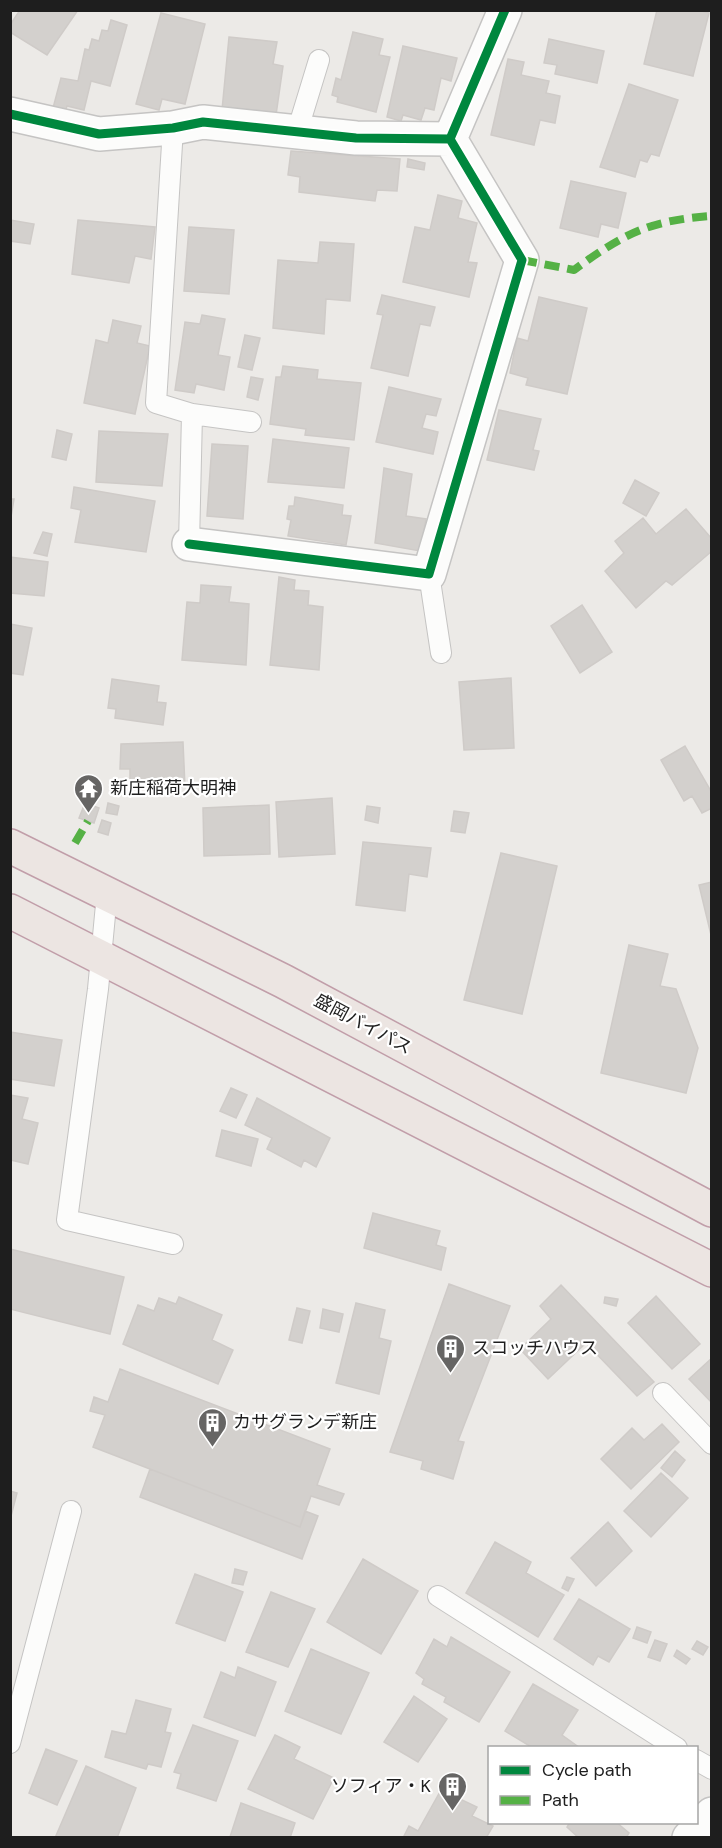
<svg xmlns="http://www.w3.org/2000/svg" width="722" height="1848" font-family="'DM Sans','Noto Sans JP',sans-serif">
  <rect width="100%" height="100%" fill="#eceae7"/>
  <path fill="#d3d0cd" stroke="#cfcbc8" stroke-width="1.5" d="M20 10H78L47 55 10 32V25Z
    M657 10H698L709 13 693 76 644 64Z
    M161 13 205 24 185 104 162 99 159 110 136 104Z
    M111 20 127 25 110 86 91 81 84 110 67 106 65 112 53 108 61 78 78 81 85 49 89 50 92 39 99 41 102 30 108 31Z
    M353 32 383 39 379 55 390 57 376 112 337 102 338 97 332 95 336 78 341 80Z
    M229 37 277 42 273 64 283 66 276 115 222 110Z
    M549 39 604 51 597 83 555 74 557 65 544 63Z
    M403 46 457 58 451 81 441 78 434 110 425 108 421 120 403 115 401 121 387 117Z
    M508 59 524 62 521 75 549 81 546 93 560 96 555 123 540 120 534 145 491 135Z
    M629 84 678 100 659 156 651 154 647 162 640 160 635 177 600 167Z
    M291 151 400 159 397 191 377 190 375 201 299 192 300 177 288 175Z
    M408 159 425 163 424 170 407 167Z
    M571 181 626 193 618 228 601 224 598 237 560 228Z
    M438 195 462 201 458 218 477 223 468 262 477 263 469 297 403 282 415 227 430 230Z
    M10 220 34 224 30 244 10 241Z
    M78 220 155 227 151 259 135 256 129 283 72 274Z
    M189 227 234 230 229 294 184 291Z
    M320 242 354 244 350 301 326 299 324 334 273 328 278 260 318 263Z
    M382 295 435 307 430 326 420 324 408 376 371 368 383 315 377 314Z
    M539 297 587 308 567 394 526 385 528 378 510 373 517 338 528 341Z
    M202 315 225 319 218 355 230 357 224 390 196 384 194 393 175 390 185 322 200 324Z
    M113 320 141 326 137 343 150 346 135 414 84 403 96 340 108 343Z
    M245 335 260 338 252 370 238 367Z
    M283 366 318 370 317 379 361 383 354 440 305 435 306 429 270 424 276 377H281Z
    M251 377 263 379 258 400 247 397Z
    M389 387 441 399 436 416 426 414 422 428 438 432 433 454 376 442Z
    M499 410 541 419 533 450 539 451 534 470 487 460Z
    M57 430 72 434 66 460 52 457Z
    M99 431 168 434 162 486 96 482Z
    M273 439 349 448 344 488 268 482Z
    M212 444 248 446 243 519 207 516Z
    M384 468 412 474 406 516 426 519 420 551 375 543Z
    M635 480 659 493 646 516 623 503Z
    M74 487 155 501 146 552 75 542 81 510 71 508Z
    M295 497 343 505 342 515 351 516 346 545 288 536 291 520 287 519 289 506H294Z
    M10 499H14L10 523Z
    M686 509 712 539V551L672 585 666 581 636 608 605 571 624 553 615 541 643 518 656 534Z
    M43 532 52 534 47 556 34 553Z
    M10 557 48 562 44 596 10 593Z
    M279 577 295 580 294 590 309 591 308 605 323 607 319 670 270 665Z
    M201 585 231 587 229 602 249 604 246 665 182 660 187 602 200 603Z
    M582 605 612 652 580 673 551 626Z
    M10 624 32 628 23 675 10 673Z
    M511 678 514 748 464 750 459 682Z
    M112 679 159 686 157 702 166 703 163 725 115 718 116 709 108 708Z
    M183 742 185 787 130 788V769H120L121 744Z
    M685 746 712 793V808L702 813 692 796 684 801 661 760Z
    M332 798 335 854 279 857 276 802Z
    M85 803 99 808 94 823 79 818Z
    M108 803 119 806 117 815 106 813Z
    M269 805 270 854 204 856 203 808Z
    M367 806 380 808 378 823 365 820Z
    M454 811 469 813 465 833 451 831Z
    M102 820 111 823 108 835 98 832Z
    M363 842 431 848 427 877 409 874 405 911 356 905Z
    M501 853 557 866 522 1014 464 1000Z
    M712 882V939L699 885Z
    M629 945 668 954 660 986 676 989 698 1048 686 1093 601 1073Z
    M10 1032 62 1040 54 1086 10 1079Z
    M231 1088 247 1095 236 1118 220 1111Z
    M10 1095 28 1098 22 1119 38 1123 28 1164 10 1160Z
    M257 1098 330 1138 316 1167 304 1160 301 1167 267 1149 272 1138 245 1125Z
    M222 1130 258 1139 251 1166 216 1156Z
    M373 1213 440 1231 436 1245 446 1248 441 1270 364 1248Z
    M10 1249 124 1277 110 1334 10 1309Z
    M449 1284 510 1306 458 1441 464 1442 453 1479 421 1469 423 1461 390 1452Z
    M561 1285 654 1382 637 1396 586 1343 548 1379 520 1349 551 1319 540 1306Z
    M656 1296 700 1344 672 1369 628 1323Z
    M179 1297 222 1315 212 1340 233 1350 218 1384 123 1344 138 1305 154 1311 159 1298 176 1304Z
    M605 1297 618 1299 616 1306 604 1303Z
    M356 1303 385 1310 379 1338 391 1341 379 1394 336 1383Z
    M297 1308 310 1311 302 1343 289 1340Z
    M323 1309 343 1314 339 1332 320 1328Z
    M712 1358V1403L689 1379Z
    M120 1369 330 1449 317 1485 344 1494 339 1505 311 1496 300 1527 93 1447 105 1415 90 1411 94 1397 108 1402Z
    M662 1424 679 1442 631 1489 601 1459 632 1428 644 1440Z
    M675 1451 685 1460 672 1477 661 1468Z
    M150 1469 300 1527 305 1511 318 1516 302 1559 140 1497Z
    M661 1473 688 1498 651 1537 624 1511Z
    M10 1491 17 1493 10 1520Z
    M608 1522 632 1551 596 1586 571 1558Z
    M495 1542 531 1562 526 1573 564 1595 538 1637 466 1593Z
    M363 1559 418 1591 381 1654 327 1622Z
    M235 1569 247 1572 243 1585 232 1583Z
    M195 1574 243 1592 225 1641 176 1623Z
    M567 1577 574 1579 568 1591 562 1588Z
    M271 1592 315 1609 288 1667 246 1652Z
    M579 1599 630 1629 609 1662 598 1656 593 1665 554 1639Z
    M637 1627 651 1632 647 1643 633 1638Z
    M451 1637 510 1672 479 1722 444 1702 446 1697 422 1684 424 1679 416 1673 434 1639 447 1647Z
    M655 1640 667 1644 660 1661 648 1657Z
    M697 1641 708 1647 703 1655 692 1649Z
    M311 1649 369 1673 341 1734 285 1711Z
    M677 1650 690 1659 686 1664 674 1656Z
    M238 1667 276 1682 255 1736 204 1717 221 1672 235 1678Z
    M533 1684 578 1710 562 1735 580 1748H533L505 1731Z
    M414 1696 447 1719 418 1762 384 1742Z
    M136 1700 171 1709 165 1732 171 1733 161 1767 148 1764 146 1769 105 1757 112 1731 126 1734Z
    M193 1725 238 1741 216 1801 177 1788 181 1774 174 1772Z
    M275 1735 300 1747 294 1759 334 1778 313 1819 248 1789Z
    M46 1749 77 1761 57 1805 29 1793Z
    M86 1766 136 1788 117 1838H55Z
    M441 1790 477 1807 472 1816 493 1826 486 1838H403L409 1826 418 1831Z
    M241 1803 295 1823 290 1838 230 1837Z
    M570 1822H616L629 1833 626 1838H579L567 1827Z"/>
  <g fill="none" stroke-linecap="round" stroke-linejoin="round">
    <defs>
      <path id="service" d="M173 128 156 403 192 414 189 544
        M297 132 319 60
        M192 414 251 422
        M429 574 441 653
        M107 894 98 989 67 1220 173 1244
        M663 1393 712 1444
        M438 1596 677 1748
        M10 1743 71 1511
        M696 1760 712 1769"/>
      <path id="minor" d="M10 114 99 134 173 128 203 122 356 138 450 139 505 10
        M189 544 429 574 522 260 450 139
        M689 1838 712 1814"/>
      <path id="trunk" d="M10 846 283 981 712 1210
        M10 911 712 1270"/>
    </defs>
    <use href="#service" stroke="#c5c4c3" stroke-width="22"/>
    <use href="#minor" stroke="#c5c4c3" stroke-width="36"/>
    <use href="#trunk" stroke="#c19ea9" stroke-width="36"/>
    <use href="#service" stroke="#fcfcfb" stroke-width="20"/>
    <use href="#minor" stroke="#fcfcfb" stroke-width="33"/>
    <use href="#trunk" stroke="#ece5e2" stroke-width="33"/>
    <path stroke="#55b145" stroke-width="8" stroke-dasharray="15 8" stroke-linecap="butt" d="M522 260 574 270C623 234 650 220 712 216
      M75 843 88 821"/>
    <defs>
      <path id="cycleway" d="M10 114 99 134 173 128 203 122 356 138 450 139 505 10
        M189 544 429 574 522 260 450 139"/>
    </defs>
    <use href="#cycleway" stroke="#fff" stroke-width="13"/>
    <use href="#cycleway" stroke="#00873e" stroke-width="9"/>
  </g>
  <defs>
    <symbol id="temple-pin" viewBox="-11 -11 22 30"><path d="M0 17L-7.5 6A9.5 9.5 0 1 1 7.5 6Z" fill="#666564" stroke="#fff"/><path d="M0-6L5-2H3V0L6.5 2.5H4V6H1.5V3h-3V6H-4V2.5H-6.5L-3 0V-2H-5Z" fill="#fff"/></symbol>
    <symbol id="building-pin" viewBox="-11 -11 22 30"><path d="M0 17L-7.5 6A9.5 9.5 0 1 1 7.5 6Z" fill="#666564" stroke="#fff"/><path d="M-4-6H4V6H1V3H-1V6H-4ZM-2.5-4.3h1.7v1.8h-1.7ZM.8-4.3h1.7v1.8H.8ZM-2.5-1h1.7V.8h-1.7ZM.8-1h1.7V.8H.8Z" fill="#fff"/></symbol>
  </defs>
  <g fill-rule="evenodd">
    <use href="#temple-pin" x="72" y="772" width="33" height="45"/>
    <use href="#building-pin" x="434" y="1332" width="33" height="45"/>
    <use href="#building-pin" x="196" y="1406" width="33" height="45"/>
    <use href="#building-pin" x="436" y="1770" width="33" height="45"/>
  </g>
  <g text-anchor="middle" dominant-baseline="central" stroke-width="4.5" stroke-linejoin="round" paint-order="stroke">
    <g font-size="18" fill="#1e1e1e" stroke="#fff" text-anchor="start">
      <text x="110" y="788">新庄稲荷大明神</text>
      <text x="472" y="1348">スコッチハウス</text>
      <text x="233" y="1422">カサグランデ新庄</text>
      <text x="431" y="1786" text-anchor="end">ソフィア・K</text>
    </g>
    <g font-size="18" fill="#1e1e1e" stroke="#fff">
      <text transform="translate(363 1024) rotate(28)">盛岡バイパス</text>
    </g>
  </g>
  <rect width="722" height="1848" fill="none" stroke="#1e1e1e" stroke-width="24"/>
  <rect x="488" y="1746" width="210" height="78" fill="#ffffff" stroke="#a5a5a5" stroke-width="1.5"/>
  <rect x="500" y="1766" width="30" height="9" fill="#00873e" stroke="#a5a5a5" stroke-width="1.5"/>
  <text x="542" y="1776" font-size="18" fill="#1e1e1e">Cycle path</text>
  <rect x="500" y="1796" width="30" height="9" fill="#55b145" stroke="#a5a5a5" stroke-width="1.5"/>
  <text x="542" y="1806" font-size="18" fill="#1e1e1e">Path</text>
</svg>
